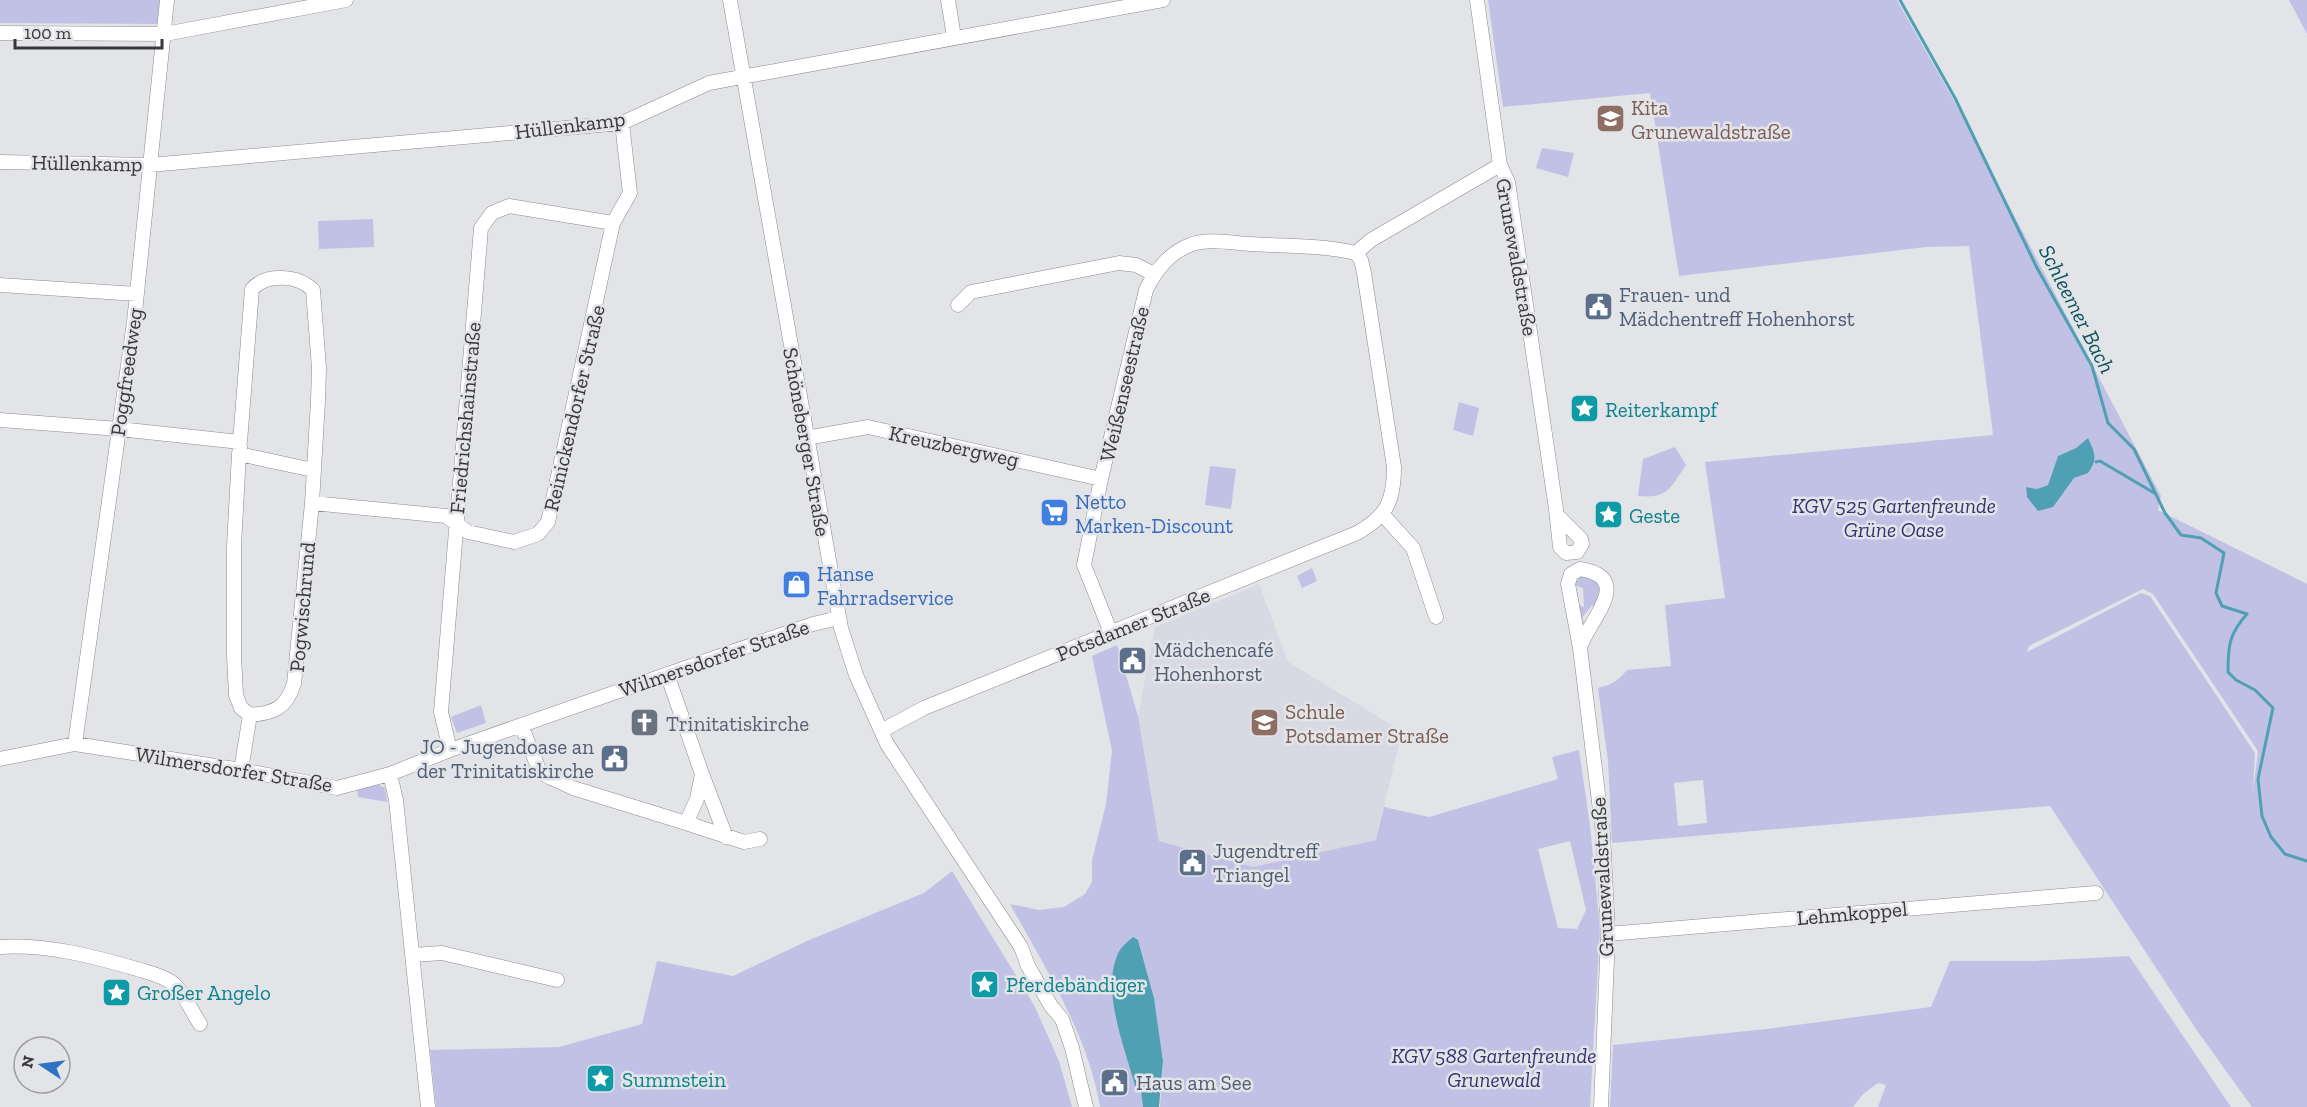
<svg xmlns="http://www.w3.org/2000/svg" width="2307" height="1107" font-family="'Zilla Slab',serif">
  <rect width="100%" height="100%" fill="#e3e4e7"/>
  <path fill="#d9d9e4" d="M1259 584 1288 662 1402 731 1376 840 1253 867 1159 841 1138 716 1155 627Z"/>
  <path fill="#c1c1e6" fill-rule="evenodd" d="M0 0H160L158 24 0 23Z
    M1488 0H1897L1953 99 2161 496 2158 510 2307 584V1107H2252L2198 1032 2050 806 1612 843 1608 761 1598 688C1611 685 1618 681 1627 670L1671 666 1665 605 1725 598 1705 462 1993 435 1969 246 1926 247 1679 276 1650 93 1503 107ZM2088 438 2074 477 2067 488 2027 497 2026 487 2037 489 2048 485 2058 456 2076 448ZM2143 589 2153 594 2258 751 2253 792 2255 753 2150 596 2141 593 2027 652 2029 646ZM1703 780 1707 823 1678 826 1674 783Z
    M2289 0H2307V34Z
    M1542 148 1574 153 1568 177 1536 168Z
    M373 219 374 247 319 249 318 221Z
    M1459 402 1479 408 1473 436 1453 430Z
    M1675 447 1686 465C1670 488 1668 499 1638 496L1643 459Z
    M1210 466 1236 469 1231 509 1205 505Z
    M1312 568 1317 581 1302 588 1297 576Z
    M1585 575 1598 583 1601 592H1599L1596 612 1592 605 1582 618 1586 628 1583 632 1577 604 1584 607 1583 588 1574 585 1581 576Z
    M1117 645 1138 716 1159 841 1253 867 1376 840 1384 807 1429 817 1558 779 1552 757 1579 750 1590 825 1600 929 1590 1107H1160L1163 1061 1154 998 1138 940 1126 1051 1135 1086 1141 1092 1143 1107H1100C1088 1034 1045 968 1010 904L1039 910 1064 907 1085 894 1092 882V860L1106 804 1112 751 1092 656ZM1570 841 1586 910 1577 929 1558 928 1538 849Z
    M481 705 486 723 457 733 451 717Z
    M376 784 385 788 387 802 358 797 357 789Z
    M952 871 1034 1005 1059 1061 1072 1107H436L430 1050 559 1047 642 1024 657 961 733 976 807 941 924 893Z
    M2129 956 2231 1107H1878L1886 1085 1878 1083 1863 1094 1853 1107H1610L1613 1045 1766 1029 1931 1007 1950 961H2033Z"/>
  <path fill="#4fa0b2" d="M2088 438C2095 453 2098 459 2088 473L2074 478 2053 507 2038 511 2027 497 2026 487 2037 489 2048 485 2058 456 2076 448Z
    M1133 937 1138 940 1154 998 1163 1061 1159 1107H1143L1141 1092 1135 1086C1125 1047 1099 987 1120 950 1123 945 1129 941 1133 937Z"/>
  <g fill="none" stroke-linecap="round" stroke-linejoin="round">
    <path stroke="#4fa0b2" stroke-width="3" d="M1900 0 1955 98 2037 268 2092 366 2108 423 2134 449 2165 513 2181 535 2201 538 2224 553 2216 593 2222 606 2247 614C2229 634 2228 646 2228 672L2236 680 2255 690 2273 708 2258 779 2262 816 2271 837 2285 854 2307 861
      M2096 462 2100 461 2156 494"/>
    <defs>
      <path id="minor" d="M730 0 841 628 856 675 887 744 1021 947 1028 966 1051 1006 1062 1019 1072 1048 1086 1107
        M948 0 954 37
        M1477 0 1500 165 1508 182 1556 509 1560 547 1566 553 1577 552 1582 544 1581 539 1557 515
        M0 33 165 34 346 0
        M0 162 150 165 622 123 709 83 1163 0
        M0 285 137 294
        M958 305 971 292 1119 263 1136 265 1154 274
        M0 420 119 429 240 442 252 289C267 273 298 275 313 290L319 368 318 401 312 503 294 684C286 708 275 713 250 715L241 708 236 695 234 656V546L239 454
        M806 438 868 427 1101 479
        M240 447 239 454 313 470
        M312 503 446 516 468 532 514 542 538 534 548 522 613 223 630 193 622 123
        M1383 515 1413 548 1436 617
        M1111 633 1084 565 1101 479 1146 290C1155 271 1170 252 1190 245 1208 238 1232 243 1250 244 1285 246 1322 245 1356 253
        M1580 648C1586 623 1637 578 1580 569L1571 574 1568 584 1580 648 1603 834 1608 934 1601 1107
        M521 725 540 772 551 778 573 788 686 823 697 799 702 774 667 674
        M881 731 924 708 1357 533C1387 516 1394 501 1394 467L1364 273 1361 260 1356 253 1371 240 1500 165
        M75 744 134 322 167 0
        M450 750 441 712 481 228 492 213 509 206 613 223
        M0 759 75 744 241 770 337 788 390 774 450 750 705 661 813 624 838 618
        M241 770 250 715
        M390 774 396 800 428 1107
        M702 774 726 837
        M686 823 744 842 760 839
        M1608 934 2096 893
        M0 947C47 944 92 956 137 969 149 973 165 976 175 985 185 995 192 1012 200 1024
        M413 955 442 953 557 980"/>
    </defs>
    <use href="#minor" stroke="#8b8b8e" stroke-width="15"/>
    <use href="#minor" stroke="#fff" stroke-width="14"/>
  </g>
  <defs>
    <symbol id="school-square" viewBox="-11 -11 22 22"><rect x="-9" y="-9" width="18" height="18" rx="4" fill="#8d6e63" stroke="#e3e4e7"/><path d="M0-5L7-2L0 1L-7-2ZM-4 1L0 2.5L4 1V4Q0 6-4 4Z" fill="#fff"/></symbol>
    <symbol id="civic-square" viewBox="-11 -11 22 22"><rect x="-9" y="-9" width="18" height="18" rx="4" fill="#5c6f8a" stroke="#e3e4e7"/><path d="M-.6-6.5H3V-4.5H.6V-3L4-1V1h2V6H-6V1h2V-1L-.6-3ZM-1.2 2.5V6h2.4V2.5Z" fill="#fff"/></symbol>
    <symbol id="sight-square" viewBox="-11 -11 22 22"><rect x="-9" y="-9" width="18" height="18" rx="4" fill="#0f9aa8" stroke="#e3e4e7"/><path d="M0-6L1.8-2.2L6-1.7L2.9 1.2L3.7 5.4L0 3.3L-3.7 5.4L-2.9 1.2L-6-1.7L-1.8-2.2Z" fill="#fff"/></symbol>
    <symbol id="supermarket-square" viewBox="-11 -11 22 22"><rect x="-9" y="-9" width="18" height="18" rx="4" fill="#3f7fe0" stroke="#e3e4e7"/><path d="M-6-5.5h2.5l.6 2H6L4.5 2H-2.5L-4.4-4H-6ZM-1.5 3.2a1.3 1.3 0 1 0 .1 0ZM3 3.2a1.3 1.3 0 1 0 .1 0Z" fill="#fff"/></symbol>
    <symbol id="shop-square" viewBox="-11 -11 22 22"><rect x="-9" y="-9" width="18" height="18" rx="4" fill="#3f7fe0" stroke="#e3e4e7"/><path d="M-5-2.5h2.3a2.7 3.5 0 0 1 5.4 0H5L5.5 6h-11ZM-1.5-2.5h3a1.5 2.3 0 0 0-3 0Z" fill="#fff"/></symbol>
    <symbol id="church-square" viewBox="-11 -11 22 22"><rect x="-9" y="-9" width="18" height="18" rx="4" fill="#6b7280" stroke="#e3e4e7"/><path d="M-1.2-6h2.4v3.5h3.3v2.4h-3.3V6h-2.4V-.1h-3.3v-2.4h3.3Z" fill="#fff"/></symbol>
  </defs>
  <g fill-rule="evenodd">
    <use href="#school-square" x="1594" y="102" width="33" height="33"/>
    <use href="#civic-square" x="1582" y="290" width="33" height="33"/>
    <use href="#sight-square" x="1568" y="392" width="33" height="33"/>
    <use href="#supermarket-square" x="1038" y="496" width="33" height="33"/>
    <use href="#sight-square" x="1592" y="498" width="33" height="33"/>
    <use href="#shop-square" x="780" y="568" width="33" height="33"/>
    <use href="#civic-square" x="1116" y="644" width="33" height="33"/>
    <use href="#church-square" x="628" y="706" width="33" height="33"/>
    <use href="#school-square" x="1248" y="706" width="33" height="33"/>
    <use href="#civic-square" x="598" y="742" width="33" height="33"/>
    <use href="#civic-square" x="1176" y="846" width="33" height="33"/>
    <use href="#sight-square" x="968" y="968" width="33" height="33"/>
    <use href="#sight-square" x="100" y="976" width="33" height="33"/>
    <use href="#sight-square" x="584" y="1062" width="33" height="33"/>
    <use href="#civic-square" x="1098" y="1066" width="33" height="33"/>
  </g>
  <g text-anchor="middle" dominant-baseline="central" stroke-width="5" stroke-linejoin="round" paint-order="stroke">
    <g font-size="21" fill="#785e54" stroke="#e3e4e7" text-anchor="start">
      <text x="1631" y="107">Kita<tspan x="1631" dy="24">Grunewaldstraße</tspan></text>
      <text x="1285" y="711">Schule<tspan x="1285" dy="24">Potsdamer Straße</tspan></text>
    </g>
    <g font-size="21" fill="#38383a" stroke="#e3e4e7">
      <text transform="translate(570 125) rotate(-7)">Hüllenkamp</text>
      <text transform="translate(87 163) rotate(1)">Hüllenkamp</text>
      <text transform="translate(1517 257) rotate(80)">Grunewaldstraße</text>
      <text transform="translate(126 372) rotate(-82)">Poggfreedweg</text>
      <text transform="translate(1124 384) rotate(-77)">Weißenseestraße</text>
      <text transform="translate(574 408) rotate(-77)">Reinickendorfer Straße</text>
      <text transform="translate(465 418) rotate(-85)">Friedrichshainstraße</text>
      <text transform="translate(807 442) rotate(80)">Schöneberger Straße</text>
      <text transform="translate(954 446) rotate(12)">Kreuzbergweg</text>
      <text transform="translate(302 607) rotate(-85)">Pogwischrund</text>
      <text transform="translate(1133 624) rotate(-22)">Potsdamer Straße</text>
      <text transform="translate(714 658) rotate(-19)">Wilmersdorfer Straße</text>
      <text transform="translate(234 769) rotate(9)">Wilmersdorfer Straße</text>
      <text transform="translate(1602 877) rotate(-93)">Grunewaldstraße</text>
      <text transform="translate(1852 913) rotate(-5)">Lehmkoppel</text>
    </g>
    <g font-size="21" fill="#4e5e75" stroke="#e3e4e7" text-anchor="start">
      <text x="1619" y="294">Frauen- und<tspan x="1619" dy="24">Mädchentreff Hohenhorst</tspan></text>
      <text x="1154" y="649">Mädchencafé<tspan x="1154" dy="24">Hohenhorst</tspan></text>
      <text x="594" y="746" text-anchor="end">JO - Jugendoase an<tspan x="594" dy="24">der Trinitatiskirche</tspan></text>
      <text x="1213" y="850">Jugendtreff<tspan x="1213" dy="24">Triangel</tspan></text>
      <text x="1136" y="1082">Haus am See</text>
    </g>
    <g font-size="21" fill="#0d838f" stroke="#e3e4e7" text-anchor="start">
      <text x="1605" y="409">Reiterkampf</text>
      <text x="1629" y="515">Geste</text>
      <text x="1006" y="984">Pferdebändiger</text>
      <text x="137" y="992">Großer Angelo</text>
      <text x="622" y="1079">Summstein</text>
    </g>
    <g font-size="21" fill="#366cbe" stroke="#e3e4e7" text-anchor="start">
      <text x="1075" y="501">Netto<tspan x="1075" dy="24">Marken-Discount</tspan></text>
      <text x="817" y="573">Hanse<tspan x="817" dy="24">Fahrradservice</tspan></text>
    </g>
    <g font-size="21" font-style="italic" fill="#3a3175" stroke="#e3e4e7">
      <text x="1894" y="505">KGV 525 Gartenfreunde<tspan x="1894" dy="24">Grüne Oase</tspan></text>
      <text x="1494" y="1055">KGV 588 Gartenfreunde<tspan x="1494" dy="24">Grunewald</tspan></text>
    </g>
    <g font-size="21" fill="#5b616d" stroke="#e3e4e7" text-anchor="start">
      <text x="666" y="723">Trinitatiskirche</text>
    </g>
    <g font-size="22" font-style="italic" fill="#09525f" stroke="#e3e4e7">
      <text transform="translate(2077 309) rotate(63)">Schleemer Bach</text>
    </g>
  </g>
  <g transform="translate(42 1065) rotate(283)"><circle r="28" fill="#e3e4e7" stroke="#9f9fa2" stroke-width="1.5"/>
  <path d="M0-4.5L10 22L0 15L-10 22Z" fill="#2d74c5"/>
  <text y="-9" font-size="16" font-weight="bold" text-anchor="middle" fill="#38383a">N</text>
  </g>
  <path d="M15 39v9h147v-9" fill="none" stroke="#38383a" stroke-width="3"/>
  <text x="24" y="39" font-size="18" fill="#38383a" stroke="#e3e4e7" stroke-width="4.5" paint-order="stroke">100 m</text>
</svg>
